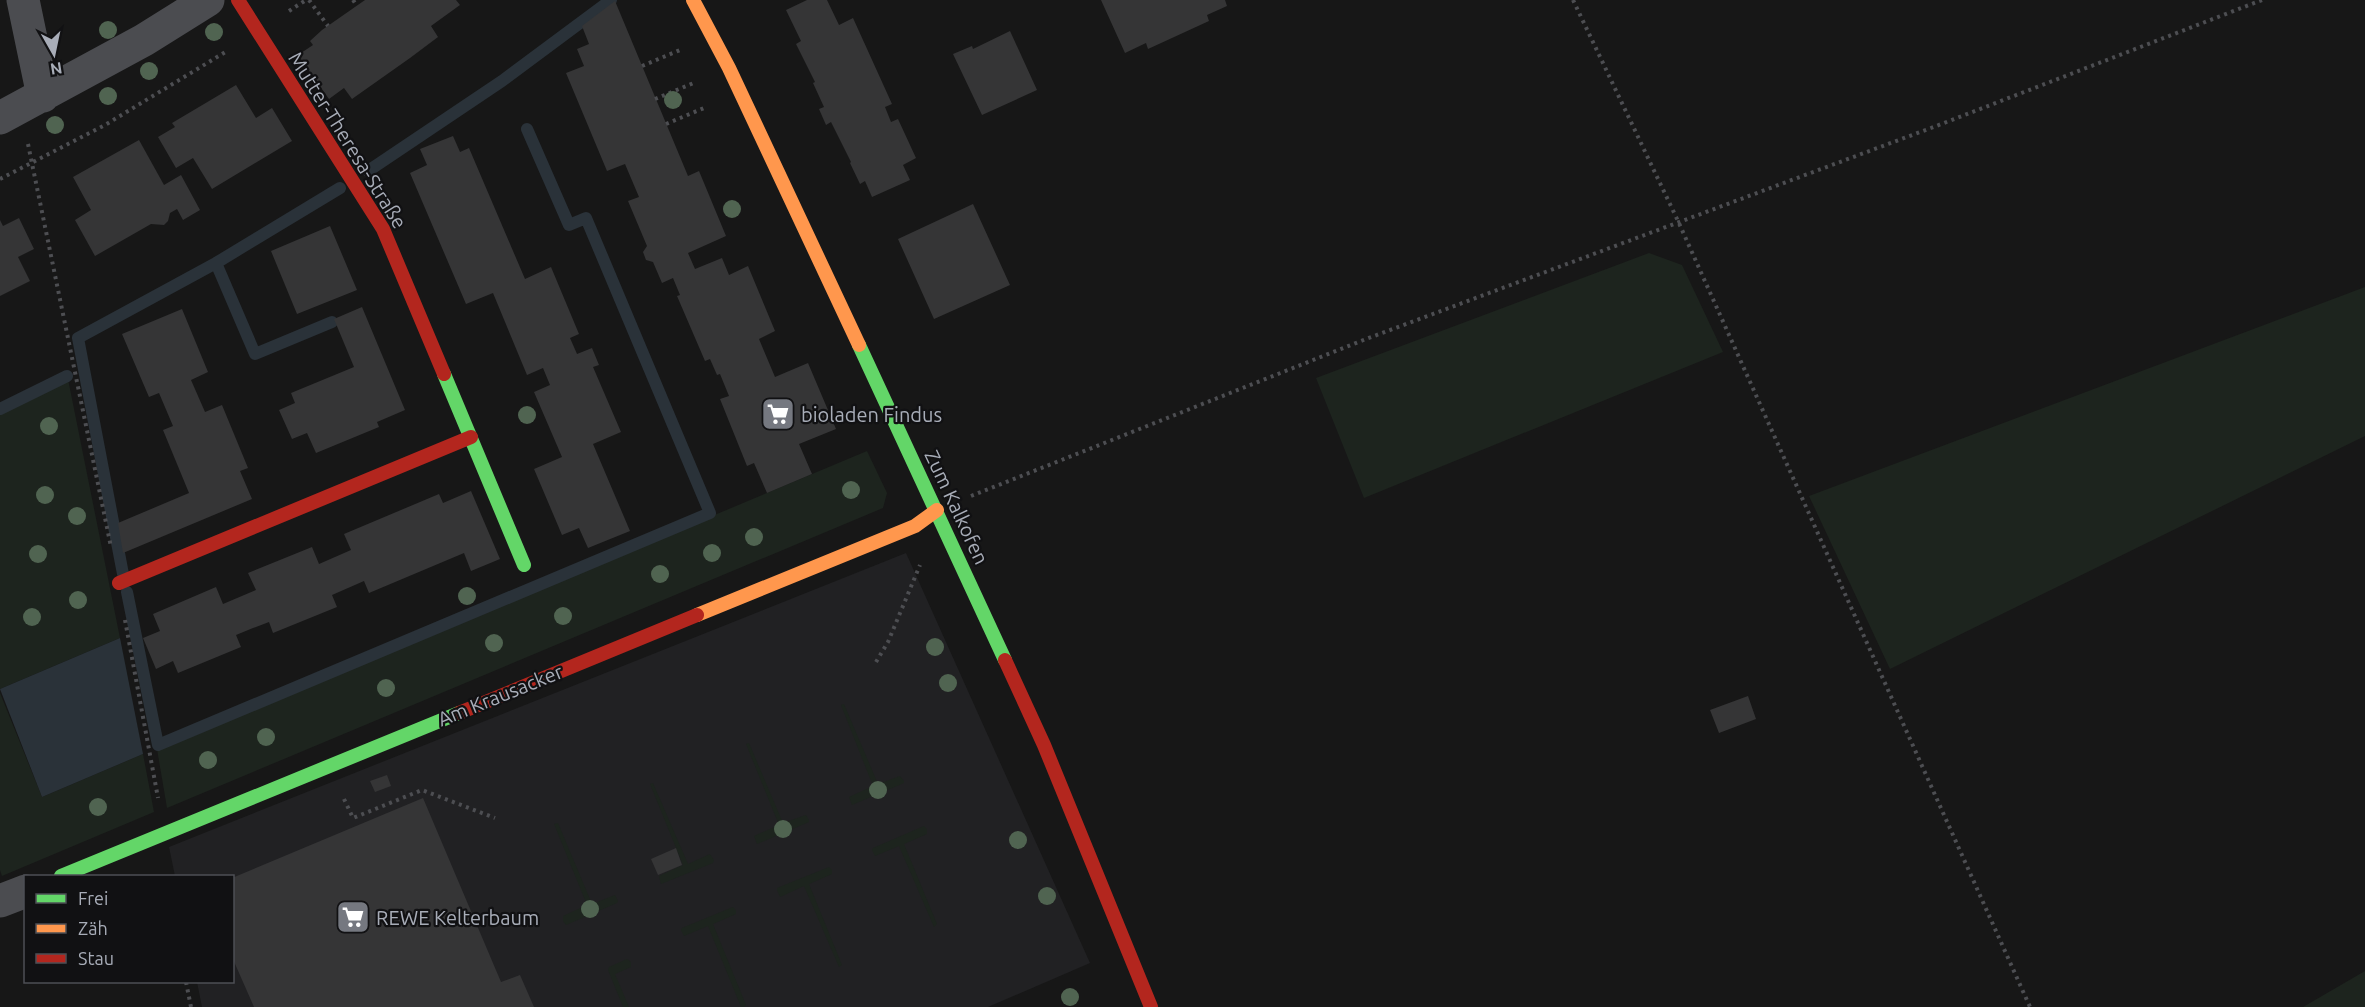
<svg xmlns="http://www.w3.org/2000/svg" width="2365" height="1007" font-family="Ubuntu,sans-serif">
  <rect width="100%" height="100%" fill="#171717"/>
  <path fill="#212123" d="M906 553 1090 963 988 1007H202L197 982H232V876H175L169 847Z"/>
  <path fill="#1d241e" d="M1649 253 1682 265 1723 352 1364 498 1316 378Z
    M2365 287V436L1890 669 1809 496Z
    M68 379 120 638 0 689V413Z
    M867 451 887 493 883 508 167 808 157 749Z
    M0 693 42 797 143 754 154 812 2 876 0 870Z
    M844 704 878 784 900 776 904 781V783L852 805 849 797 873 786 841 705Z
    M749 743 783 823 806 815 809 820V822L757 844 754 836 779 825 746 744Z
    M653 783 688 864 710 854 714 860 713 863 661 884 659 876 683 865 650 784Z
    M558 823 592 904 615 895 618 901 617 903 566 925 563 921V916L587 905 554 824Z
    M924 826 927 829V834L904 844 937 924 934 927 899 846 875 856 872 850 873 848Z
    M829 867 832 870V874L809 884 842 965 839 967 804 886 780 897 777 890V888Z
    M733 907 736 910V914L713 924 746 1005 744 1007H741L708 926 684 936 681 930 682 928Z
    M627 959 631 962V967L615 974 629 1007H623L608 970 609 967Z
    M2365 971V1007H2303Z"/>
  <path fill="#2a3239" d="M120 638 143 754 42 797 0 689Z"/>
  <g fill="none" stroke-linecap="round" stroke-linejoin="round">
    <path stroke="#2a3239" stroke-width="12" d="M368 171 502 81 611 0
      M216 263 255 354 332 322
      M0 409 67 376
      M123 574 78 338 216 263 340 188
      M127 592 158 745 710 513 586 218 569 225 527 129"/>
  </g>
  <path fill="#353536" d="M365 0H456L460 5 431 26 438 37 410 58 352 99 344 88 329 99 298 55 313 45 310 41 322 30Z
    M807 0H827L839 25 853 18 892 104 885 107 891 122 898 119 916 158 903 165 910 180 872 197 865 181 860 184 850 163 851 162 831 122 826 125 819 109 824 107 813 83 815 82 796 44 801 41 786 10Z
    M1101 0H1225L1227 6 1207 15 1209 21 1148 49 1146 43 1125 53Z
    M615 1 688 176 699 171 726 236 688 253 695 269 722 258 729 275 748 266 775 331 759 339 775 377 808 363 836 429 799 444 812 474 767 493 754 463 747 466 720 399 729 396 720 374 717 375 710 359 705 361 677 296 680 295 673 278 662 283 653 262 646 260 643 252 647 246 628 201 639 197 625 164 607 171 566 73 584 66 577 49 589 44 582 26Z
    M1010 31 1037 90 982 115 953 54 972 46 973 49Z
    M236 85 256 118 272 108 292 141 212 189 193 158 176 168 158 137 175 127 172 123Z
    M453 136 460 152 469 148 525 279 551 267 579 334 570 338 577 354 592 348 599 365 593 367 621 432 593 444 630 531 588 548 579 528 562 535 534 469 562 457 534 392 550 385 543 368 527 375 493 293 466 304 410 173 427 165 420 149Z
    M139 140 164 185 181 175 200 210 183 220 177 209 170 213 168 221 164 225 151 224 95 256 75 220 91 210 73 177Z
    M973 204 1010 285 934 319 898 239Z
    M19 218 34 249 18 257 30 281 0 296V220L3 226Z
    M330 226 357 290 297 314 271 251Z
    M362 307 405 410 377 422 379 427 316 453 307 433 292 439 279 410 295 403 291 393 354 367 334 319Z
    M182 309 208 372 191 380 205 412 222 405 248 468 240 471 252 499 123 553 118 523 189 493 163 430 173 426 159 393 149 397 122 334Z
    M471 491 500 559 471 571 464 553 369 593 364 581 332 595 337 607 273 633 269 622 253 628 236 635 241 647 178 673 173 661 156 669 143 638 160 631 153 614 216 587 223 604 256 590 248 573 312 547 319 564 351 550 344 534 439 494 443 503Z
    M1748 696 1756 719 1719 733 1710 710Z
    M387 775 391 786 375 792 370 781Z
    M423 798 501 982 520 975 534 1007H254L232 957V878Z
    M676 848 682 865 658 875 651 859Z"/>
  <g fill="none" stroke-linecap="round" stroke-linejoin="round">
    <path stroke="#4d4e52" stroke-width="4" stroke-dasharray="3 4.5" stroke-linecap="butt" d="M309 0 328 26
      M353 0 357 6
      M1573 0 1678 221 2030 1007
      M289 11 306 0
      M642 66 680 50
      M655 99 696 82
      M666 124 704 108
      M28 144 111 547
      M0 179 105 125 227 51
      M971 496 1366 339 1931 128 2262 0
      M125 620 158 798
      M876 662 888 642 920 565
      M344 799 353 818 422 790 495 818
      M186 982 191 1007"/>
    <path stroke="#4b4c50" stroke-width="33" d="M23 0 43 96
      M0 118 144 40 208 0
      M0 901 26 891"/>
    <path stroke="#63d668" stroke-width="14" d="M859 345 1005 660
      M444 374 524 565
      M61 876 459 713"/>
    <path stroke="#ff974d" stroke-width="14" d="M693 0 729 68 859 345
      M697 615 915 526 937 510"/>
    <path stroke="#b3261e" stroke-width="14" d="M238 0 383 229 444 374
      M119 583 471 437
      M1005 660 1044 745 1151 1007
      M459 713 697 615"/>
  </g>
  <g fill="#506451">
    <circle cx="108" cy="30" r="9"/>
    <circle cx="214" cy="32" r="9"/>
    <circle cx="149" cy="71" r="9"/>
    <circle cx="108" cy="96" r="9"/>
    <circle cx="673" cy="100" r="9"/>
    <circle cx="55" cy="125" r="9"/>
    <circle cx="732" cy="209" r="9"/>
    <circle cx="527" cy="415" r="9"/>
    <circle cx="49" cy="426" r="9"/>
    <circle cx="851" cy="490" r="9"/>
    <circle cx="45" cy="495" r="9"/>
    <circle cx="77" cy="516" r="9"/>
    <circle cx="754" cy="537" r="9"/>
    <circle cx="712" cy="553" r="9"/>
    <circle cx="38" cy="554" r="9"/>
    <circle cx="660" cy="574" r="9"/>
    <circle cx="467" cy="596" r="9"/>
    <circle cx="78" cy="600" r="9"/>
    <circle cx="563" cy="616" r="9"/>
    <circle cx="32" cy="617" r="9"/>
    <circle cx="494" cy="643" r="9"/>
    <circle cx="935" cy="647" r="9"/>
    <circle cx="948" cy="683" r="9"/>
    <circle cx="386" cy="688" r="9"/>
    <circle cx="266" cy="737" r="9"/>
    <circle cx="208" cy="760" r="9"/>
    <circle cx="878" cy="790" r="9"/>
    <circle cx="98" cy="807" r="9"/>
    <circle cx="783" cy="829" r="9"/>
    <circle cx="1018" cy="840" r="9"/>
    <circle cx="1047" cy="896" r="9"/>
    <circle cx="590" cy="909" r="9"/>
    <circle cx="1070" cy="997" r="9"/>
  </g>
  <defs>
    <symbol id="supermarket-square" viewBox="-11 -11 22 22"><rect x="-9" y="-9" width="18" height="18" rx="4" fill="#757880" stroke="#111113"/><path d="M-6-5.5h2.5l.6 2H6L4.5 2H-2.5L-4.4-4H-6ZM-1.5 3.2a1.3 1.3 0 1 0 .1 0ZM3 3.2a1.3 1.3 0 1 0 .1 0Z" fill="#fff"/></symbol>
  </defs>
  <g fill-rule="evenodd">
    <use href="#supermarket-square" x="759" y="395" width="38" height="38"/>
    <use href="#supermarket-square" x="334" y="898" width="38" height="38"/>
  </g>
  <g text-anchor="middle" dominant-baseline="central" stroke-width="4.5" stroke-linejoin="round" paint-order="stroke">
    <g font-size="20" fill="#a8adb8" stroke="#111113">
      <text transform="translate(348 140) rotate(58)">Mutter-Theresa-Straße</text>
      <text transform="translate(957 507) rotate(65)">Zum Kalkofen</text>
      <text transform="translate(500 695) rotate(-22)">Am Krausacker</text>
    </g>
    <g font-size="20" fill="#a8adb8" stroke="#111113" text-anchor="start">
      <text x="801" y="414">bioladen Findus</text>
      <text x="376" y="917">REWE Kelterbaum</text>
    </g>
  </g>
  <rect x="24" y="875" width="210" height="108" fill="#111113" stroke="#4d4f55" stroke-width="1.5"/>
  <rect x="36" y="894" width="30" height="9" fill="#63d668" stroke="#4d4f55" stroke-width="1.5"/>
  <text x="78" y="905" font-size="18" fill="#a8adb8">Frei</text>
  <rect x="36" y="924" width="30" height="9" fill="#ff974d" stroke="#4d4f55" stroke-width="1.5"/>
  <text x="78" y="935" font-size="18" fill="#a8adb8">Zäh</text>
  <rect x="36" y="954" width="30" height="9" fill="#b3261e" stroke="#4d4f55" stroke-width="1.5"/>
  <text x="78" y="965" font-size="18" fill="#a8adb8">Stau</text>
  <g transform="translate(54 54) rotate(171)" stroke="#111113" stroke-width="4.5" paint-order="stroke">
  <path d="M0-4.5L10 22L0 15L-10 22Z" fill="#a8adb8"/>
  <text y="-9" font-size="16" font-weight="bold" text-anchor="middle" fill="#a8adb8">N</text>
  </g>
</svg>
